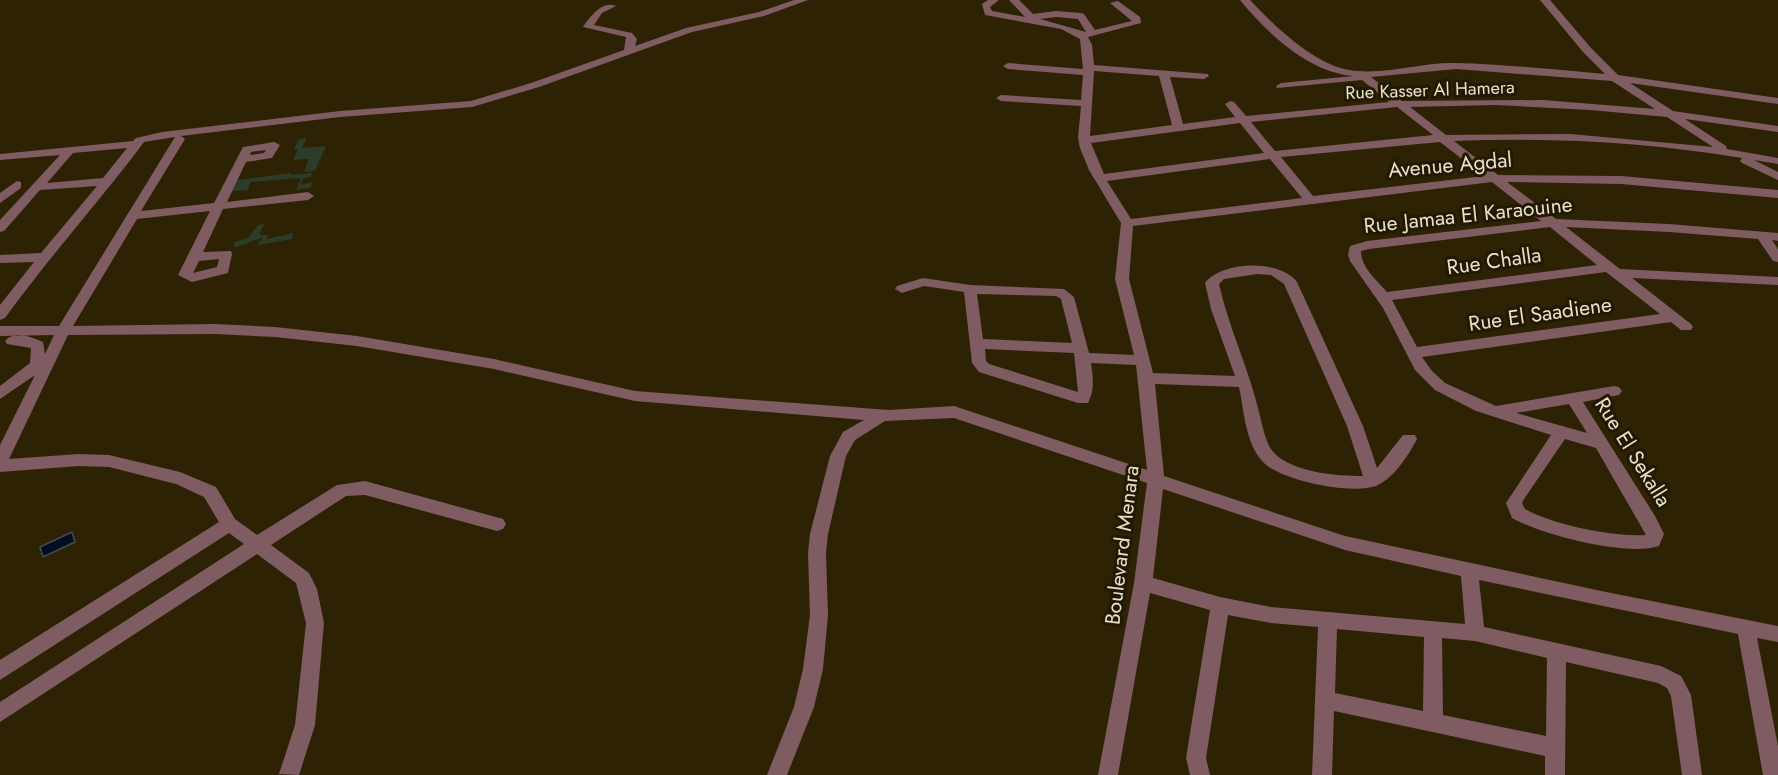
<svg xmlns="http://www.w3.org/2000/svg" width="1778" height="775" font-family="Jost,sans-serif">
  <rect width="100%" height="100%" fill="#2d2304"/>
  <path fill="#2d3c29" d="M307 138 302 148 326 146 315 171 304 172 309 159 293 160 298 150 294 149 299 139Z
    M291 173V175L312 173 311 177 303 178 300 185 313 182 310 188 296 190 301 179 297 178 250 182 248 190 232 191 238 180Z
    M264 224 259 235H268L267 239 293 233 292 239 257 245 263 238C255 238 246 246 233 247L235 242 248 238 258 225Z"/>
  <path fill="#000e1f" stroke="#454d54" stroke-width="1.5" d="M72 532 75 542 43 557 40 547Z"/>
  <g fill="none" stroke-linecap="round" stroke-linejoin="round">
    <path fill="#7f5b62" fill-rule="evenodd" d="M794 0H808L764 16 692 32 539 87 472 107 340 117 181 136 185 139 141 211 214 203 243 147 274 142 280 145 272 158 246 162 227 202 308 192 314 196 308 200 223 209 203 252 231 251 232 254 228 273 192 282 178 275 210 211 137 219 73 326 215 324 275 327 357 336 494 359 635 391 889 410 954 406 1147 470 1136 365 1091 363C1093 377 1095 390 1088 403H1078L979 372 972 363 964 292 924 286 902 293 895 289 897 286 923 278 970 285 1064 289 1074 297 1089 353 1134 355 1115 279 1121 223 1089 170 1080 148 1078 138 1081 106 1001 101 996 98 1001 95 1081 100 1083 75 1008 69 1003 66 1008 63 1083 69 1080 39 1061 29 985 15 982 4 988 0H999L990 7 992 11 1025 17 1009 0H1019L1033 14 1056 11 1081 13 1084 14 1095 30 1132 21 1110 3 1118 1 1140 17 1141 23 1088 37 1092 45 1094 65 1208 74 1209 76 1204 79 1170 77 1183 124 1235 117 1225 104 1230 101 1234 102 1246 116 1389 102 1362 80 1277 88 1276 86 1281 83 1354 76C1309 73 1267 33 1240 0H1250C1274 25 1300 51 1332 65 1370 81 1415 62 1455 63 1505 64 1555 70 1605 74L1583 52 1540 0H1550L1591 48 1618 75 1778 98V104L1630 83 1673 111 1778 126V132L1685 119 1726 146 1727 149 1778 158V164L1754 160 1778 172V180L1742 163 1740 161 1742 158C1647 142 1550 137 1454 141L1498 175 1621 176 1778 190V198L1621 184 1507 182 1556 219 1669 224 1778 233V241L1772 240 1778 249V262L1773 261 1758 239 1669 232 1566 227 1620 269 1778 277V285L1632 278 1691 324 1693 327 1691 330H1681L1671 322 1422 357 1432 371 1445 383 1496 406 1614 386 1619 387 1622 391 1619 395 1583 402 1655 516 1664 534 1659 546C1627 557 1542 535 1512 518L1506 503 1551 435 1476 411 1435 390 1415 370 1383 308 1350 261 1348 255 1350 246 1367 241 1541 221 1492 182 1133 226 1129 279 1153 373 1235 376 1211 309 1205 283C1222 261 1280 259 1297 282L1363 426 1377 468 1403 435H1415L1417 439C1409 454 1395 477 1378 485 1354 496 1281 481 1263 462 1245 443 1244 410 1239 387L1155 384 1164 476 1345 536 1606 592 1778 626V642L1757 638 1778 746V775H1763L1738 634 1479 580 1484 627 1661 666 1681 676 1691 695 1702 775H1682L1671 696 1667 688 1658 683 1566 662 1565 775H1545V756L1334 711 1332 775H1312L1318 627 1271 623 1228 615 1206 758 1210 775H1190L1186 758 1210 610 1150 593 1118 775H1098L1134 583 1147 483 954 418 885 421 855 440 846 456 828 534 826 553 828 615 823 669 814 707 787 775H767L794 707 803 669 810 615 808 553 810 534 830 456 843 432 864 420 635 401 494 369 357 346 275 337 215 334 68 335 9 459 79 454 109 455 180 472 216 487 235 519 257 535 337 485 365 481 503 519 506 524 503 529 497 531 365 495 346 496 271 545 309 573 317 589 324 623 315 725 299 775 279 774 295 725 306 623 296 583 257 554 0 722V702L244 544 229 533 0 680V660L219 522 204 497 176 484 109 467 79 466 0 472V445L35 375 0 399V386L30 363 31 348 7 344 5 341C14 330 32 337 43 342L45 354 54 335 0 336V326H59L175 137 144 142C100 201 49 257 5 318L0 320V305L34 262 0 263V255L41 253 97 186 40 190 4 231 0 232V220L60 155 0 160V154L133 141 136 138 162 132 340 111 471 101 531 83 624 50 626 37 583 27C590 17 602 0 616 6L602 13 594 25 632 33 637 39 635 46 686 28 759 12ZM1056 17 1078 19 1086 32 1040 19ZM1456 69 1612 81 1655 109 1543 100 1402 101 1371 77ZM1094 71 1159 76 1172 125 1090 136ZM1496 105 1590 110 1667 117 1713 147 1570 134 1446 135 1410 107ZM1397 107 1433 135 1275 151 1251 122ZM1240 123 1264 153 1104 174 1091 143ZM1440 142 1484 176 1313 196 1281 157ZM127 148 103 178 47 183 73 153ZM266 150 264 153 250 155 251 152ZM1270 159 1302 198 1131 219 1107 181ZM1550 227 1597 265 1387 292C1377 280 1361 268 1361 251L1369 249ZM219 259 217 267 193 273 199 261ZM1606 272 1660 314 1417 347 1392 300ZM1257 274 1271 275 1284 284 1347 426 1363 476C1337 476 1296 473 1275 454 1266 445 1263 428 1260 416 1250 371 1229 329 1219 284L1224 279ZM977 294 1056 296 1061 299 1072 343 983 339ZM985 349 1074 353 1078 392 989 364 986 361ZM1569 404 1587 433 1516 413ZM1565 439 1596 448 1646 535C1612 537 1554 525 1525 509L1522 503 1524 499ZM1163 489 1345 550 1461 576 1465 624 1271 607 1220 597 1153 578ZM1337 629 1424 637 1423 711 1335 693ZM1442 638 1475 641 1547 658 1546 736 1443 715Z
      M17 181 21 182V188L0 203V193Z"/>
  </g>
  <g text-anchor="middle" dominant-baseline="central" stroke-width="6" stroke-linejoin="round" paint-order="stroke">
    <g font-size="18" fill="#e7e1cf" stroke="#231900">
      <text transform="translate(1430 90) rotate(-2)">Rue Kasser Al Hamera</text>
    </g>
    <g font-size="21" fill="#e7e1cf" stroke="#231900">
      <text transform="translate(1450 165) rotate(-5)">Avenue Agdal</text>
      <text transform="translate(1468 215) rotate(-6)">Rue Jamaa El Karaouine</text>
      <text transform="translate(1494 261) rotate(-8)">Rue Challa</text>
      <text transform="translate(1540 314) rotate(-8)">Rue El Saadiene</text>
      <text transform="translate(1633 452) rotate(58)">Rue El Sekalla</text>
      <text transform="translate(1122 545) rotate(-83)">Boulevard Menara</text>
    </g>
  </g>
</svg>
